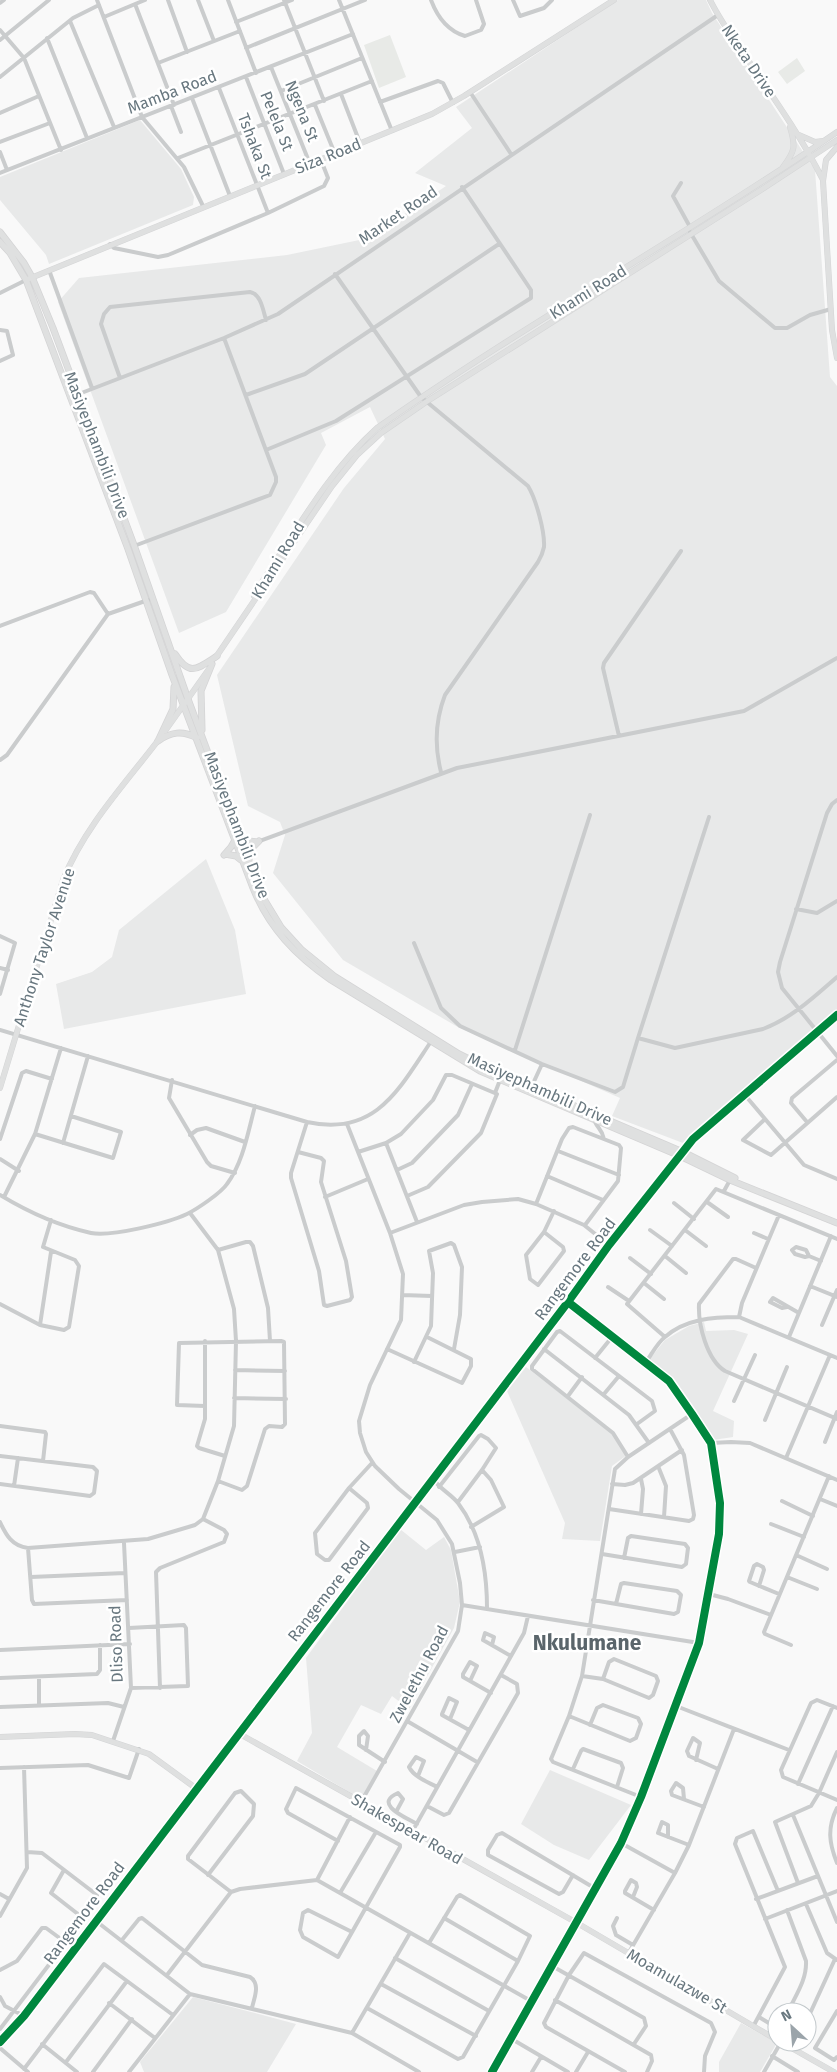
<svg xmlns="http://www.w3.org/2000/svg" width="837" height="2072" font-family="'Fira Sans',sans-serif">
  <rect width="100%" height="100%" fill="#f9f9f9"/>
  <path fill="#e8e9e9" d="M618 0H706L712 13 815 170 830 377 837 386V1010L683 1143 612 1116 620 1098 456 1026 343 960 273 873 285 835 280 822 248 806 217 675 344 488 385 439 370 407 321 433 326 445 226 612 179 633 58 302 79 278 287 255 369 238 446 186 415 173 472 128 456 107Z
    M140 120 181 169 194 197 193 205 49 264 46 255 0 200V177Z
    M206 859 235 930 246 994 64 1029 56 984 92 972 112 957 119 930Z
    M704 1322 706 1331 734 1330 748 1334 713 1411 734 1421 733 1437 713 1440 677 1385 648 1361 665 1340 689 1326Z
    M526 1367 613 1434 627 1455 612 1466 600 1541 562 1539 565 1523 507 1391Z
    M400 1529 426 1550 444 1537 451 1550 460 1602 454 1628 409 1709 392 1696 381 1714 361 1705 337 1747 377 1771 361 1799 297 1761 312 1733 306 1658Z
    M550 1770 631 1805 589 1860 554 1845 521 1824Z
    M193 1997 251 2012 296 2024 267 2072H144L140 2062Z
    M741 2023 777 2043 760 2072H719V2062Z"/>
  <path fill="#e8eae7" d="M390 35 406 77 379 88 364 45Z
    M797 58 805 71 787 84 778 72Z"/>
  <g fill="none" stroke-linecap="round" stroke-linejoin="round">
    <defs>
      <path id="secondary" d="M710 0C723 26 740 48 756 72 780 107 804 142 823 180
        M799 135 815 142 823 141
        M837 147 826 160 823 181 832 330 837 358
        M783 167C795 151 796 147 790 127
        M26 280 432 114 464 96 614 0
        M254 596 260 585C296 531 328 472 377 428 526 323 687 235 837 132
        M216 657 332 486 357 455 381 433 426 402 764 188 837 140
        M165 731 209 669
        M0 1088 63 880C85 826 125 784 160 738
        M238 1733 577 1923 777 2040
        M0 1737 75 1734 92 1735 149 1754 197 1789
        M0 2042 24 2016 568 1302 609 1245 693 1139 837 1015
        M781 2042 834 2072
        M492 2072 621 1843 641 1797 699 1643 719 1534 720 1503 711 1443 692 1414 669 1381 568 1302"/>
      <path id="primary" d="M0 232 24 263 32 277 53 328 134 545 188 699 243 847 264 899 281 927 302 950 334 976 459 1054 495 1072 683 1152 735 1178
        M0 242 10 253 26 280 128 549 172 675 253 888C269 928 296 956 331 980L480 1071 680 1156 730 1180 837 1223
        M175 654C190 677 197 669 217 656
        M202 730 201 691 212 664
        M158 741 173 709 174 687
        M158 741C171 732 182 730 197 738
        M240 837 249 841 257 842
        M225 854 236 856 241 860
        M224 855 231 847 235 840
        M249 860 250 850 259 841"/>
    </defs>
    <use href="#secondary" stroke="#d4d5d6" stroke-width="6"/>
    <use href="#primary" stroke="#d4d4d5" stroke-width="7"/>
    <path stroke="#cacccd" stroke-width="4" d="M97 0 142 117 184 167 203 206
      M168 0 187 52
      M198 0 214 41
      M228 0 256 73
      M284 0 324 101
      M339 0 392 131
      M431 0C437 16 448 31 465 36L481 30 484 24 476 0
      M513 0 520 16 544 8 552 0
      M0 3 4 0
      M135 4 174 105
      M104 17 145 0
      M70 21 114 127
      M236 22 292 0
      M0 30 24 58 61 150
      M47 38 87 138
      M0 40 49 0
      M246 48 365 0
      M158 63 240 31
      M271 67 310 164
      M0 77 73 18 99 5
      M246 77 284 174
      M219 88 268 213
      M281 91 362 58
      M470 92 511 154
      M341 94 360 143
      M192 98 230 196
      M380 102 438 81 443 83 453 103
      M315 105 335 154
      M171 106 181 132
      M0 113 39 96
      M0 142 50 123
      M0 152 7 170
      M178 158 372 81
      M0 173 353 34
      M681 183 673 196 690 227
      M690 232 719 281 775 328H787L810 315 831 309
      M110 244 114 248 158 257 168 255 268 213 324 186 328 178 321 160
      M49 270 92 388
      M335 274 421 397 528 486C536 499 545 532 544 547 543 552 541 557 538 562L445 695C435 721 434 745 441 772
      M0 293 26 280
      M0 330 7 331 13 355 0 361
      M120 378 101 324 104 314 110 307 250 292C261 294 263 310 266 320
      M246 395 305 374 499 244
      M71 397 224 338 278 314 718 15
      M266 450 336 421 531 298V290L462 187
      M134 546 270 495 276 482V477L224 338
      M0 626 90 592 94 593 108 614
      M619 736 603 668 604 663 681 551
      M0 760 7 755 108 614 148 600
      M837 800 832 804 827 813 780 962 778 972 782 988 837 1056
      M241 848 457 768 744 711 837 658
      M796 909 817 913 837 901
      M0 936 15 943 0 994
      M414 943 441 1008 460 1026 542 1064 615 1092 623 1087 638 1038 675 1048 763 1029C792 1018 814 997 837 977
      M0 968 8 970
      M0 1030 307 1122C376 1137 399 1089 432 1040
      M638 1038 709 817
      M515 1050 590 815
      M172 1080 169 1098 207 1162 211 1166 235 1173
      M531 1088 542 1064
      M495 1093 500 1080
      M744 1094 804 1165 837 1179
      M594 1118C595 1127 602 1128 604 1139
      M764 1120 743 1140 771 1155 837 1097
      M807 1122 791 1103 792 1098 837 1060
      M347 1124 390 1233 403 1274 401 1320 370 1385 359 1421 360 1433 366 1452 375 1466 399 1489 437 1520 452 1544 460 1583 462 1605 458 1631 361 1802
      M35 1134 113 1158 121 1132 71 1116
      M190 1135 197 1130 206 1128 245 1142
      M0 1139 22 1073 26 1071 52 1079
      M63 1143 88 1056
      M386 1143 417 1222
      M558 1151 619 1175
      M298 1152 321 1158 324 1161 321 1182 346 1261 352 1297 350 1300 327 1306 324 1305 319 1271 291 1178V1173L307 1122
      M358 1152 386 1143 401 1134 433 1100 446 1075H452L497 1094 481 1133 428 1187 407 1196
      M0 1159 19 1171
      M397 1170 412 1163 458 1115 472 1084
      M547 1176 603 1200
      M724 1191 730 1180
      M0 1195C28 1212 59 1226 91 1233 111 1237 168 1223 187 1214 197 1209 221 1193 227 1184 243 1163 248 1132 255 1106
      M4 1197 35 1134 61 1048
      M325 1197 368 1179
      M707 1202 728 1217
      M674 1203 694 1219
      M536 1204 562 1139 569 1128 573 1127 619 1145 621 1148 618 1181 585 1225
      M650 1230 672 1246
      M685 1230 706 1246
      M544 1232 563 1247 564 1251 538 1285 530 1279 526 1255 544 1232 554 1211
      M390 1233 464 1205 482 1202 518 1199 536 1204 584 1225 609 1245
      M754 1233 768 1239
      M218 1250 246 1242H250L253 1246 268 1308 270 1341
      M665 1256 686 1273
      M809 1256 805 1257 795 1254 792 1250 796 1247 806 1250 809 1256 821 1261
      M630 1258 651 1274
      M756 1268 736 1259H733L699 1304C698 1325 707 1360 725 1371L837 1419
      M644 1283 664 1299
      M810 1286 837 1297
      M608 1287 629 1301
      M402 1295 432 1296
      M0 1304 40 1325 64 1330 69 1327 79 1266 75 1260 43 1247 51 1220
      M787 1307 782 1308 770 1302 773 1298 799 1313
      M739 1317 742 1303 779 1215
      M40 1325 51 1252
      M822 1325 837 1290
      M665 1337 627 1304 716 1189 837 1239
      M789 1337 831 1236
      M205 1341V1419L197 1446 199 1448 225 1456
      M387 1349 462 1383 471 1366V1359L427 1337
      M544 1349 629 1415 649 1443
      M595 1358 612 1337
      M414 1362 431 1326 433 1273 429 1251 451 1243 454 1245 462 1267 460 1315 454 1349
      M646 1362C652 1354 657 1343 665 1337 685 1319 713 1317 739 1317L837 1358
      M235 1370 285 1371
      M604 1394 619 1376
      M568 1396 582 1377
      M234 1398 286 1399
      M734 1401 755 1355
      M205 1406 177 1405 179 1343 281 1341 284 1342 285 1424 282 1427 269 1426 265 1429 247 1486 242 1490 218 1481
      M765 1420 787 1367
      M0 1426 45 1432 46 1434 43 1461
      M825 1442 837 1412
      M711 1443 731 1442 750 1443 837 1480
      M0 1456 93 1467 97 1471 94 1493 90 1496 0 1484
      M628 1457 613 1433 532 1369V1366L557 1332 560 1331 652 1401 655 1411 637 1424
      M786 1458 830 1355
      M658 1466 666 1486 664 1517
      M433 1479C440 1489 451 1494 458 1503 481 1533 487 1572 487 1608
      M641 1479 643 1489 641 1514
      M612 1484 625 1485 633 1483 682 1450
      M14 1486 18 1458
      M439 1487 479 1436 481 1435 488 1439 496 1448 482 1470 458 1502
      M349 1488 367 1503 368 1508 329 1560H325L317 1554 315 1533 349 1488 372 1463
      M820 1499 837 1506
      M782 1501 813 1516
      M609 1509 689 1521 693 1519 694 1515 684 1455 670 1429
      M0 1522C6 1535 12 1546 28 1548L148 1539 195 1525 203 1519 218 1481 234 1426 236 1341 234 1309 218 1250 190 1213
      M771 1524 804 1537
      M471 1527 504 1507 491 1480 482 1470
      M28 1548 32 1600 34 1604 127 1600
      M455 1552 480 1547
      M602 1554 682 1567 686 1564 688 1548 685 1544 631 1536 628 1538 624 1558
      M796 1555 827 1569
      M31 1577 125 1573
      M787 1577 817 1589
      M759 1586 764 1570 763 1567 757 1564 754 1566 749 1581 750 1582 779 1594
      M709 1594 728 1599 771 1615
      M593 1600 674 1614 678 1612 681 1595 677 1591 624 1583 621 1584 616 1604
      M462 1605 699 1643
      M129 1628 184 1625 186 1628 188 1686 131 1688
      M492 1645 494 1637 485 1633 483 1640 511 1656
      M791 1645 765 1634 764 1632 829 1476
      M0 1650 130 1644
      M582 1676 603 1679 649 1698 653 1695 658 1681 656 1676 614 1659 609 1662 603 1679
      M39 1677V1705
      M0 1678 97 1674 100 1670V1645
      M470 1681 477 1666 470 1662 463 1674V1677L491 1693
      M160 1688 156 1572 160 1568 224 1542 227 1534 224 1530 203 1519
      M676 1706 789 1750
      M0 1707 108 1703 124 1707
      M837 1708 817 1700 811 1703 781 1770 783 1777 837 1800
      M569 1716 630 1741 636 1738 641 1724 638 1718 603 1705 597 1708 590 1725
      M450 1719 457 1702 449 1698 442 1714V1715L469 1730
      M407 1721 477 1762
      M113 1741 131 1688 124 1543
      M366 1750 368 1736 364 1731 359 1736V1745L385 1762
      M696 1760 700 1743 693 1738 687 1751 689 1756 718 1769
      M0 1768 88 1765 129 1778 139 1749
      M573 1769 581 1751 583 1749 621 1763 623 1768 617 1787
      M418 1776 424 1761 416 1757 409 1767C414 1777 428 1782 437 1787
      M798 1784 833 1706
      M641 1797 553 1762 551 1759 569 1716 582 1676 615 1469 628 1457 692 1414
      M684 1799 683 1788 676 1783 671 1791 672 1795 704 1807
      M427 1806 444 1815 449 1813 518 1693 517 1684 501 1675
      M837 1808C827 1828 829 1843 837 1863
      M396 1812 403 1799 398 1793C372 1804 407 1818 417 1824
      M793 1815 837 1922
      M412 1832 524 1633 528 1616
      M668 1837V1825L662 1822 658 1833 689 1845
      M338 1841 288 1813 286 1809 296 1788 400 1845V1847L338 1957 303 1937 300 1930 303 1913 308 1910 352 1932
      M621 1843 675 1873
      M27 1852 42 1853 97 1895V1902L83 1918 51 1893 64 1870
      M208 1875 253 1816 254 1804 241 1791 235 1793 188 1856V1859L231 1892
      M573 1875 563 1892 559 1894 488 1855V1850L497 1835 502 1833 596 1889
      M317 1880 350 1817
      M798 1883 775 1822 811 1806 819 1793 837 1752
      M340 1893 376 1832
      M0 1894 9 1899
      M633 1897 637 1887 636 1883 631 1880 625 1891V1893L654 1910
      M756 1899 818 1876
      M806 1904 827 1953 837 1960
      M787 1910 806 1961C807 1980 795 1996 788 2012
      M0 1916 27 1868 24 1767
      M444 1918 518 1961
      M617 1918 613 1926 616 1935 633 1945
      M765 1919 837 1891
      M96 1921 190 1994 352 2033 419 2072
      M122 1940 139 1919 142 1918 202 1965 250 1977C261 1984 254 1998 252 2008
      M628 1954 675 1873 689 1845 734 1729
      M395 1958 489 2011
      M552 1966 644 2018 646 2026 634 2044
      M0 1970 17 1961 42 1928H46L65 1942 64 1945 0 2029
      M167 1975 231 1892 240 1889 317 1880 531 2001
      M381 1984 476 2036
      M0 1997 5 2006 24 2016
      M555 2000 651 2055 652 2061 647 2072
      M109 2003 155 2038
      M367 2008 458 2059 463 2057 518 1961 530 1936 460 1895 457 1897 429 1943
      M837 2011 815 2048 834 2060 837 2057
      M759 2017 777 2028
      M807 2020 835 1959
      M754 2025 785 1967 735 1844 737 1838 753 1831 778 1891
      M352 2033 410 1933
      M510 2038 568 2072
      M42 2044 77 2072
      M0 2048 28 2072
      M772 2056 798 2072
      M66 2062 127 1981
      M24 2069 104 1964 173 2015
      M93 2072 132 2019
      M129 2072 190 1994
      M532 2072 541 2057
      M576 2072 588 2052
      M625 2072 546 2027 544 2023 569 1975 584 1953 711 2023 715 2032 705 2056 704 2072
      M764 2072 781 2042"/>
    <use href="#secondary" stroke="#dfe0e0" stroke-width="5"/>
    <use href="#primary" stroke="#dfe0e0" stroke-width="5.5"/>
    <defs>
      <path id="cycleway" d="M0 2042 24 2016 568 1302 609 1245 693 1139 837 1015
        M492 2072 621 1843 641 1797 699 1643 719 1534 720 1503 711 1443 692 1414 669 1381 568 1302"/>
    </defs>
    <use href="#cycleway" stroke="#fff" stroke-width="11"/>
    <use href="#cycleway" stroke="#00873e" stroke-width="8"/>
  </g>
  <g text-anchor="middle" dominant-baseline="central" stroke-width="5" stroke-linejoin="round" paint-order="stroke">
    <g font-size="16" fill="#68777f" stroke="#fff">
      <text transform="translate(749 61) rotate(56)">Nketa Drive</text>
      <text transform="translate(172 92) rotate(-21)">Mamba Road</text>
      <text transform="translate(302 111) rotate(68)">Ngena St</text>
      <text transform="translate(277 121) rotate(68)">Pelela St</text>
      <text transform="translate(255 146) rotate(69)">Tshaka St</text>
      <text transform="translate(328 156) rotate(-22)">Siza Road</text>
      <text transform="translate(398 215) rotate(-34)">Market Road</text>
      <text transform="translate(588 292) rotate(-32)">Khami Road</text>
      <text transform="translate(97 445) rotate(69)">Masiyephambili Drive</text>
      <text transform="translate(278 560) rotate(-59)">Khami Road</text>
      <text transform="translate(237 825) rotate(69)">Masiyephambili Drive</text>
      <text transform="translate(44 947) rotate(-72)">Anthony Taylor Avenue</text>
      <text transform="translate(540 1089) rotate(24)">Masiyephambili Drive</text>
      <text transform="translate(575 1269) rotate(-53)">Rangemore Road</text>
      <text transform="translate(329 1591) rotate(-52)">Rangemore Road</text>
      <text transform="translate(116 1644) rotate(-92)">Dliso Road</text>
      <text transform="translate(419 1674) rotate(-62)">Zwelethu Road</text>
      <text transform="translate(407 1829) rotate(30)">Shakespear Road</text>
      <text transform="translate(84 1913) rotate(-53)">Rangemore Road</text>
      <text transform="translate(677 1981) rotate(30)">Moamulazwe St</text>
    </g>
    <g font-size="21" font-weight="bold" fill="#5a656b" stroke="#fff">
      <text x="587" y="1643">Nkulumane</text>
    </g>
  </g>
  <g transform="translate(792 2027) rotate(334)"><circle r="24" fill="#ffffff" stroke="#c3c9cc"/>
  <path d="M0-4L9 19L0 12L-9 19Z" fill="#9ba4aa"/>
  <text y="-8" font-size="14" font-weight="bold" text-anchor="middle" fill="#68777f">N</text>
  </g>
</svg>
